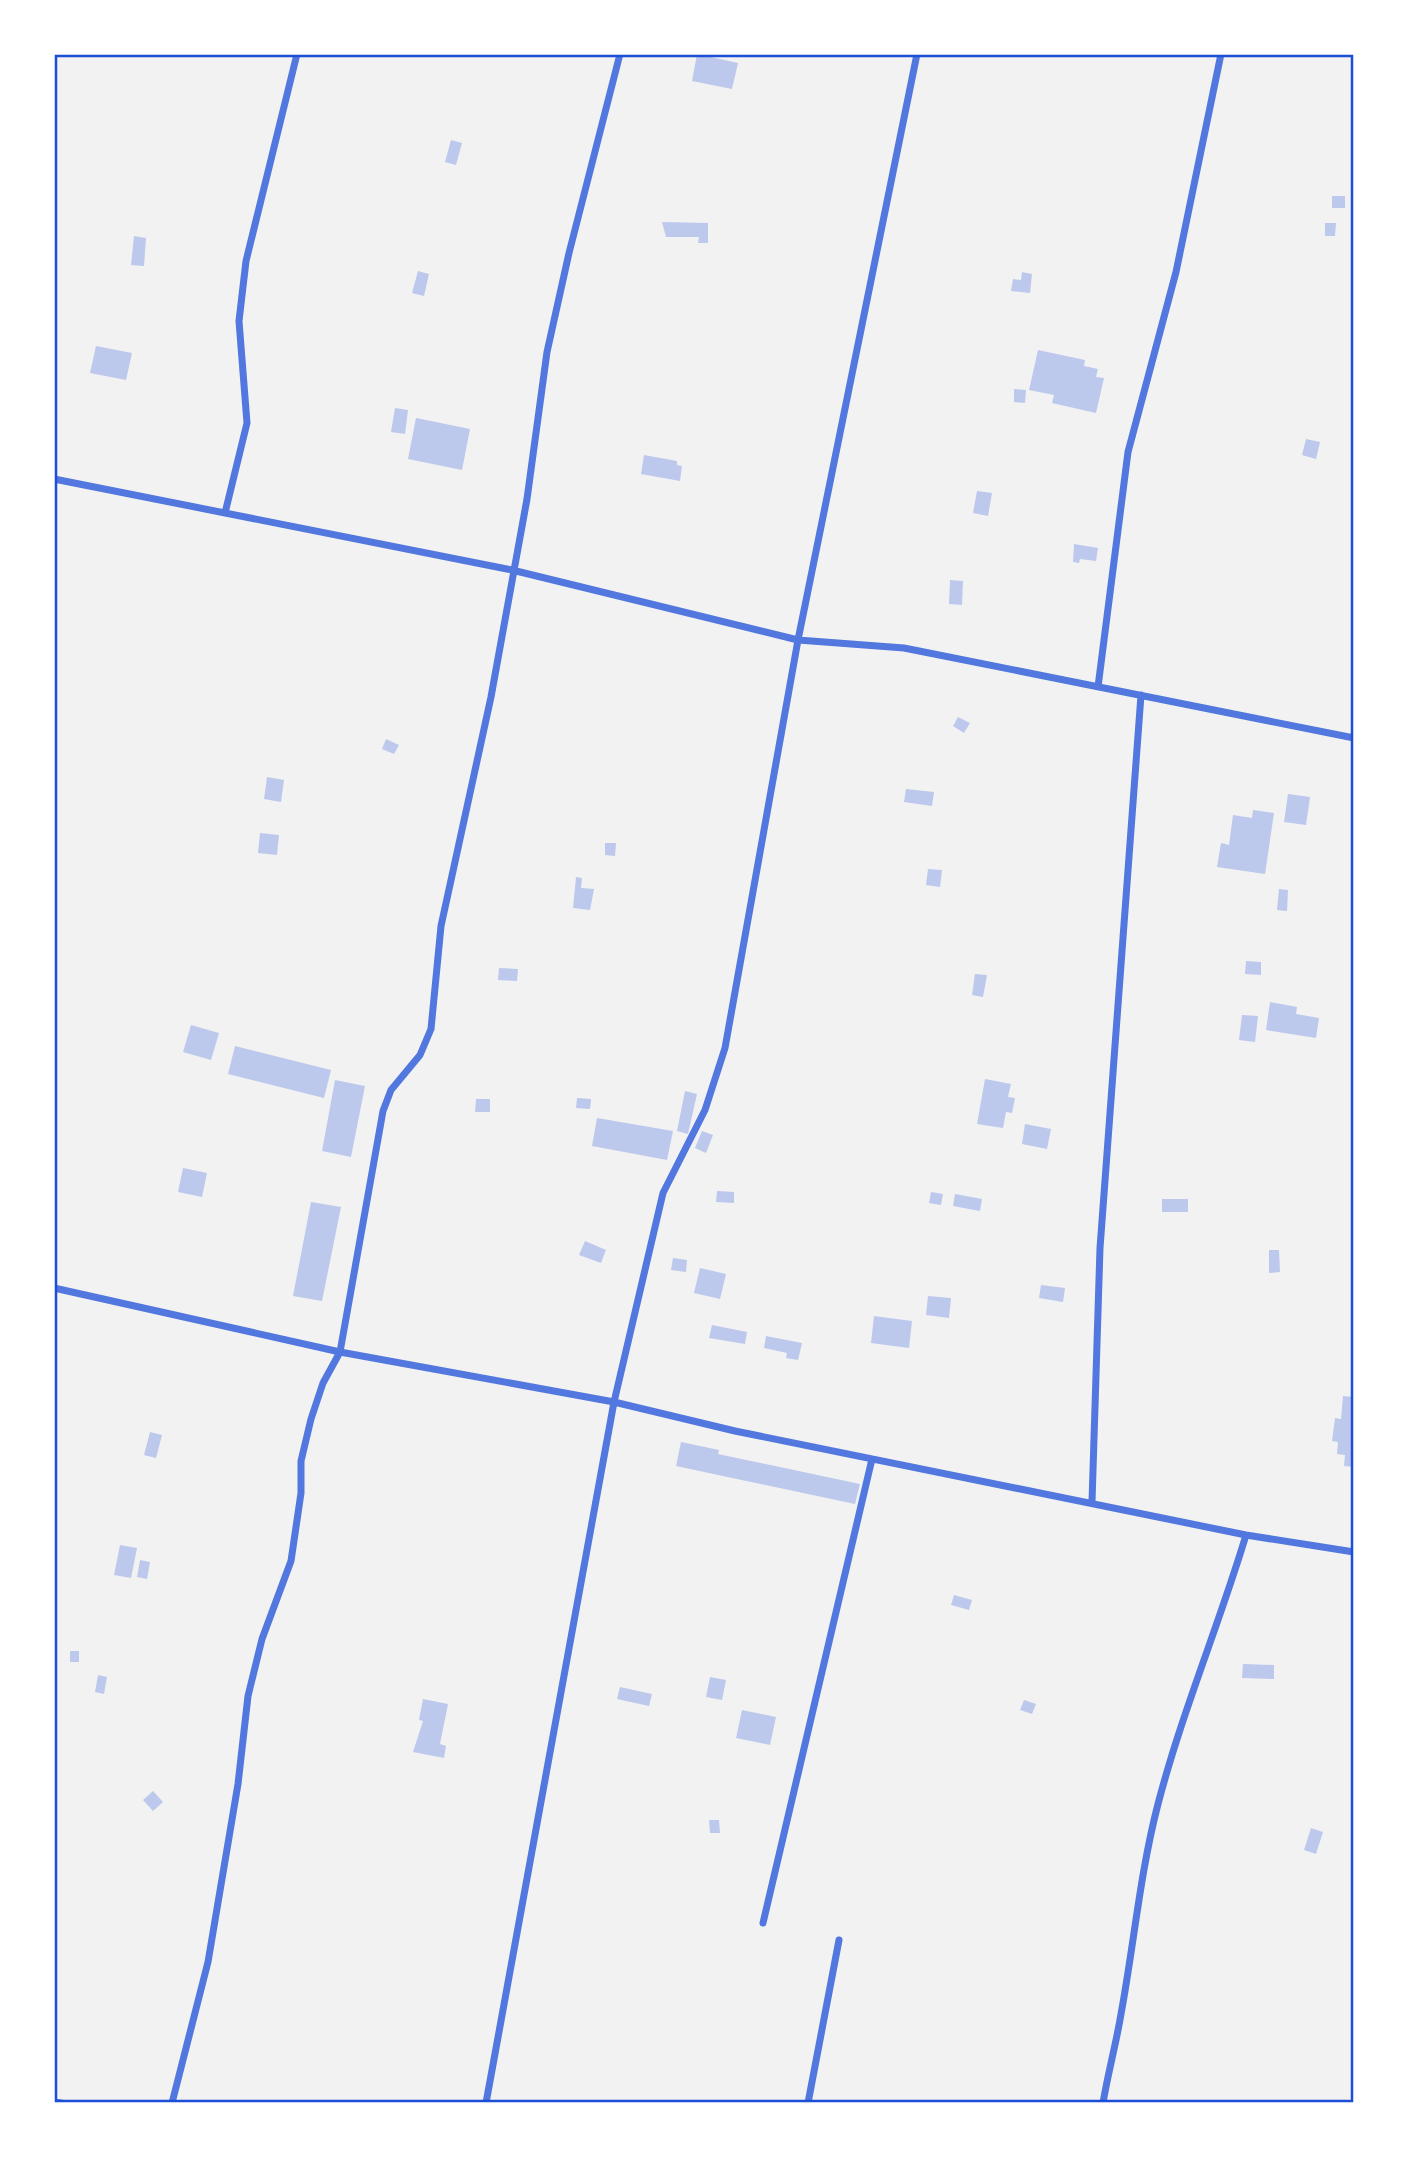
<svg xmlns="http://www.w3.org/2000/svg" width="1408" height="2157" font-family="Merriweather,serif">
  <rect width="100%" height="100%" fill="#f2f2f2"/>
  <path fill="#bdc9ec" d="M697 54 738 63 732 89 692 81Z
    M451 140 462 143 456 165 445 162Z
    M1332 196H1345V208H1332Z
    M662 222 708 223V243H698L699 237H666Z
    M1325 223H1336L1335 236H1325Z
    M134 236 146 238 144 266 131 265Z
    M418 271 429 274 424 296 412 293Z
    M1022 272 1032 274 1030 293 1011 291 1013 279 1021 280Z
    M96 346 132 353 126 380 90 373Z
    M1038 350 1085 360 1084 366 1098 369 1096 377 1104 378 1096 413 1052 403 1054 395 1029 390Z
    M1014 389 1026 390 1025 403 1014 402Z
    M395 408 408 410 405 434 391 432Z
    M416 418 470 429 462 470 408 459Z
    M1306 439 1320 442 1316 459 1302 455Z
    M644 455 677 461V465L682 466 680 481 641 474Z
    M977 491 992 493 988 516 973 513Z
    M1074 544 1098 548 1096 561 1080 559 1079 563 1073 562Z
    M950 580 963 581 962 605 949 604Z
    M958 717 970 723 964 733 953 726Z
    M386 739 399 745 394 754 382 749Z
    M267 777 284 780 281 802 264 799Z
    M906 789 934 792 932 806 904 802Z
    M1288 794 1310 797 1306 825 1284 822Z
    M1253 810 1274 813 1265 874 1217 867 1221 843 1229 845 1233 815 1252 818Z
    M260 833 279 835 277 855 258 853Z
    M605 843H616L615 856 605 855Z
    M928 869 942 870 940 887 926 885Z
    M576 877 582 878 581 888 594 889 590 910 573 908Z
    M1279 889 1288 890 1287 911 1277 910Z
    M1246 961 1261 962V975L1245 974Z
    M499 968 518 969 517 981 498 980Z
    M975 974 987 975 983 997 972 995Z
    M1270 1002 1297 1007 1296 1014 1319 1018 1316 1038 1266 1030Z
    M1242 1015 1258 1016 1255 1042 1239 1040Z
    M191 1025 219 1033 211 1060 183 1052Z
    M235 1046 331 1070 324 1098 228 1074Z
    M985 1079 1011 1084 1008 1097 1015 1098 1012 1113 1006 1112 1003 1128 977 1124Z
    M335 1080 365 1086 351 1157 322 1151Z
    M685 1091 697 1094 688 1134 677 1131Z
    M577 1098 591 1099 590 1109 576 1108Z
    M476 1099H490V1112H475Z
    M597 1118 673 1131 667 1160 592 1146Z
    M1025 1124 1051 1129 1047 1149 1022 1144Z
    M702 1131 713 1135 706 1153 695 1148Z
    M183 1168 207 1173 202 1197 178 1192Z
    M717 1191 734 1192V1203L716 1202Z
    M931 1192 943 1194 941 1205 929 1203Z
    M955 1194 982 1199 980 1211 953 1206Z
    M1162 1199H1188V1212H1162Z
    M311 1202 341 1207 322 1301 293 1296Z
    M585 1241 606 1250 601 1263 579 1255Z
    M1269 1250H1279L1280 1272 1269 1273Z
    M673 1258 687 1260 686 1272 671 1270Z
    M700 1268 726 1274 720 1299 694 1293Z
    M1041 1285 1065 1288 1063 1302 1039 1298Z
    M928 1296 951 1298 949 1318 926 1315Z
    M874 1316 912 1321 909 1348 871 1343Z
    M712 1325 747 1332 745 1344 709 1338Z
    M766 1336 802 1343 798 1360 786 1358 787 1353 764 1348Z
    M1343 1396 1354 1397V1467L1344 1466 1345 1455 1337 1454 1338 1442 1332 1441 1335 1418 1341 1419Z
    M150 1432 162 1435 156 1458 144 1455Z
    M681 1442 719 1450 718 1454 860 1484 855 1504 676 1466Z
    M120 1545 137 1548 131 1578 114 1575Z
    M140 1560 150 1562 147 1579 137 1577Z
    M954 1595 972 1600 969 1610 951 1605Z
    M70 1651H79V1662H70Z
    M1243 1664 1274 1665V1679L1242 1678Z
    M98 1675 107 1677 104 1694 95 1692Z
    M710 1677 726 1680 722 1700 706 1697Z
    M620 1687 652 1694 649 1706 617 1699Z
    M423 1699 448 1704 440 1744 446 1746 444 1758 413 1752 423 1721 419 1720Z
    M1024 1700 1036 1704 1032 1714 1020 1710Z
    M742 1710 776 1717 770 1745 736 1738Z
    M153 1791 163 1802 153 1811 143 1800Z
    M709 1820H719L720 1833H710Z
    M1311 1828 1323 1832 1316 1854 1304 1850Z"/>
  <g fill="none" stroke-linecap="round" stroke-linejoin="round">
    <path stroke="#5277de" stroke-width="7" d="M54 479 512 570 798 640 904 648 1354 738
      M225 513 247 423 239 321 246 261 297 54
      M1098 687 1128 452 1176 272 1221 54
      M54 1288 340 1352 614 1402 735 1431 1246 1535 1354 1552
      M1092 1502 1100 1248 1141 695
      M763 1923 872 1459
      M54 2102 61 2103
      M172 2103 208 1962 238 1784 248 1696 262 1639 291 1561 301 1493V1461L311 1419 323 1383 340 1352 383 1111 391 1090 420 1055 431 1029 441 926 491 697 527 499 547 352 569 253 620 54
      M486 2103 614 1402 663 1193 705 1110 725 1048 798 640 917 54
      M808 2103 839 1940
      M1103 2103C1108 2073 1116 2044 1121 2014 1134 1944 1140 1873 1158 1804 1182 1712 1219 1625 1246 1535"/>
  </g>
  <rect width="1408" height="2157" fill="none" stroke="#ffffff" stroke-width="112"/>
  <rect x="56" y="56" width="1296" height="2045" fill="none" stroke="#1d4ed8" stroke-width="2.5"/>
</svg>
